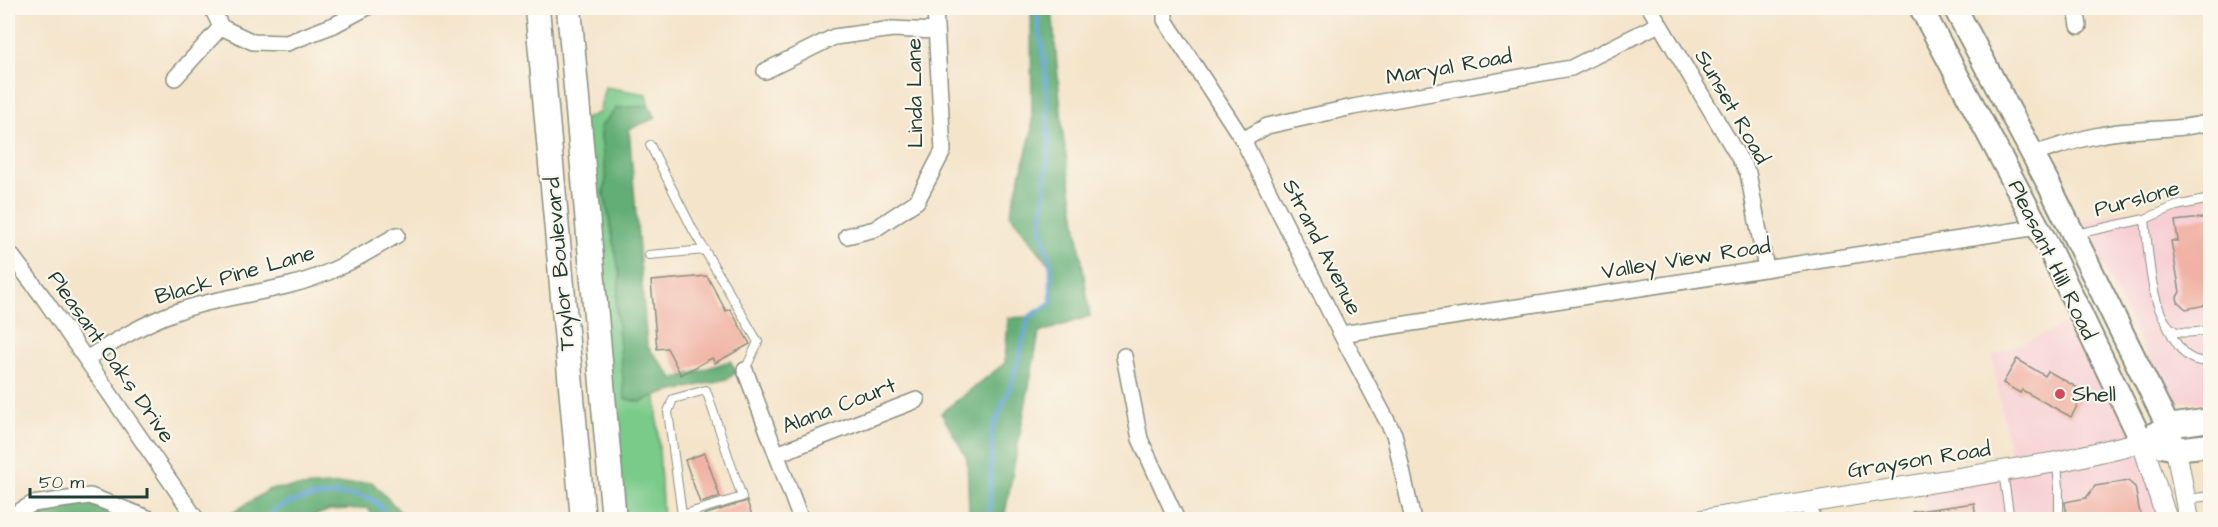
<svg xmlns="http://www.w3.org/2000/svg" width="2218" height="527" font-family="'Architects Daughter',sans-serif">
  <rect width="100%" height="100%" fill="#fbf7ec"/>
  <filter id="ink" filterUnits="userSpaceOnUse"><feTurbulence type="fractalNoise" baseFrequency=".0167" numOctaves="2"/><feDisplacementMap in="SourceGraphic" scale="12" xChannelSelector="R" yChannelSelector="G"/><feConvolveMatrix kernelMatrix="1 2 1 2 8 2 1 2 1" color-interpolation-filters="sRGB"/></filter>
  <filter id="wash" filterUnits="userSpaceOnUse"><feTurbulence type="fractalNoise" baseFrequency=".008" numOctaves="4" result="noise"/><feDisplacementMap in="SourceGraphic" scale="24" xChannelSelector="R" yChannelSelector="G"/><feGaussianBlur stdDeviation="1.35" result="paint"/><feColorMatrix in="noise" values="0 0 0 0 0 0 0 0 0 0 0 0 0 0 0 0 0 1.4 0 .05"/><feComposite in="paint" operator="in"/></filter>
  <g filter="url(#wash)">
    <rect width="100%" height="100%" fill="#f4e4ca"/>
    <path fill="#f7cfd3" d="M2210 194V402H2182L2175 400 2168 389 2165 390 2080 221Z
      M2081 318 2167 519H1927L1921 483 2013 469 1992 356Z
      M2210 465V519H2207L2199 476 2202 468Z"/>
    <path fill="#7aca8a" stroke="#4c845f" stroke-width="1.5" d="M605 87 646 94 649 106 617 108 600 127 606 178 604 192 620 276 616 306 625 399 641 402 656 395 663 519H614L579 121 599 113Z"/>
    <path fill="#63ae76" stroke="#417655" stroke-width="1.5" d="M1031 8H1052L1063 135 1090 316 1039 333 1004 519H961L969 511 967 458 941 413 1005 363 1008 318 1029 317 1051 302V267L1010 214 1032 131Z
      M649 106 656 118 629 129 647 346 674 379 730 361 737 372 727 379 656 395 641 402 625 399 616 306 620 276 604 192 606 178 600 127 617 108Z
      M372 482 407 519H374L368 508 330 510 306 519H223L270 489Z
      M90 496 153 519 8 520 32 504Z"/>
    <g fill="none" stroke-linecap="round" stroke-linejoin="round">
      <path stroke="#60a3d4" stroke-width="4.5" d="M267 520C270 516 273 512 277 509 297 496 342 492 366 497 377 500 384 510 389 520
        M989 520 992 430 1012 383 1029 317 1051 303V267L1041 227 1049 142 1045 67 1036 8"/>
    </g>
    <g id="blocks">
      <path fill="#f0b2a4" d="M2211 217V304L2186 309 2178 302 2177 297 2180 292 2171 241H2178L2175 221Z
        M707 276 726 311 730 309 750 344 715 363 712 358 681 375 667 348 657 349 651 281Z
        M2017 359 2045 376 2048 371 2085 392 2071 417 2022 390 2020 393 2003 383Z
        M705 453 720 497 700 503 685 460Z
        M2128 481 2135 487 2141 519H2067L2065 502 2086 498 2095 486Z
        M747 501 753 519H700L704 515Z
        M1974 503 1976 519H1912V512Z"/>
    </g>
  </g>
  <g filter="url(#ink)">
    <use href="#blocks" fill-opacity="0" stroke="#8a907f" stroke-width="1.5"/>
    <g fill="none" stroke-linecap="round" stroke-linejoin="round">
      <defs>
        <path id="service" d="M650 145 693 230 758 342 745 370
          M2145 219C2148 244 2150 324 2178 332 2188 334 2200 331 2210 330
          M2076 234 2145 219 2176 206 2210 199
          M649 255 705 250
          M2167 326C2177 345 2185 364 2210 361
          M2057 463 2059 488V520
          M2003 472 2010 520
          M2187 499 2210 496
          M682 515 742 497 706 390 673 399 668 412 682 515 683 520"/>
        <path id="minor" d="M212 8 221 27 253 42 287 43 334 25 366 8
          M1165 8V20L1243 140 1341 334 1394 434 1413 520
          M1650 8 1748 173 1766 269
          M2076 8 2079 26
          M765 71 834 37 893 29 936 31
          M175 78 221 27
          M1243 140 1267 126 1353 107 1571 68 1659 24
          M2033 154C2055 148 2077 139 2100 135 2136 127 2175 132 2210 122
          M847 236 875 229 917 201 943 151 935 8
          M8 251 43 297 197 520
          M1341 334 2038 227
          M1124 356 1140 439 1177 520
          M86 359C113 342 141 325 170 314 209 299 251 295 290 285 329 276 363 255 397 235
          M745 370 801 520
          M777 454 917 400
          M1809 501 1812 520
          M8 518 32 504 90 496 153 520"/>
        <path id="tertiary" d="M2171 434 2176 449 2189 520
          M1702 520 2057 462 2142 442 2167 520"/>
        <path id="secondary" d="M1921 8 2047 244 2142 442
          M1955 8 2049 185 2168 426
          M2156 433 2168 426 2210 420
          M2142 442 2176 449 2210 445"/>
        <path id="primary" d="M537 8 583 520
          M569 8 614 520"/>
      </defs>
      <use href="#service" stroke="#8a907f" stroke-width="10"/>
      <use href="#minor" stroke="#8a907f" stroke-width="18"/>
      <use href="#tertiary" stroke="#8a907f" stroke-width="22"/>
      <use href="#secondary" stroke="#8a907f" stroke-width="26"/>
      <use href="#primary" stroke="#8a907f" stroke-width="27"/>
      <use href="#service" stroke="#fff" stroke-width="8"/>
      <use href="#minor" stroke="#fff" stroke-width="15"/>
      <use href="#tertiary" stroke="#fff" stroke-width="20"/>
      <use href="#secondary" stroke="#fff" stroke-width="22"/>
      <use href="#primary" stroke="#fff" stroke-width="24"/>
    </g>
  </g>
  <circle fill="#d1495b" stroke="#fbf7ec" stroke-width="2" cx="2060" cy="394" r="6"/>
  <g text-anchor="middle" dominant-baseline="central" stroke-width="4.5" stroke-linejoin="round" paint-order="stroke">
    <g font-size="22" fill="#1f3d34" stroke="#fbf7ec">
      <text transform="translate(1449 67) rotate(-10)">Maryal Road</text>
      <text transform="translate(915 93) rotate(-91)">Linda Lane</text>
      <text transform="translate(1732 107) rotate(60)">Sunset Road</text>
      <text transform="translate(2137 199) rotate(-15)">Purslone</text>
      <text transform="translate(1322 247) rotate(63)">Strand Avenue</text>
      <text transform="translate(1686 259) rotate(-9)">Valley View Road</text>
      <text transform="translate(2052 260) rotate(64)">Pleasant Hill Road</text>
      <text transform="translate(560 264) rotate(-95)">Taylor Boulevard</text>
      <text transform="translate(235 275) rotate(-16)">Black Pine Lane</text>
      <text transform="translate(111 357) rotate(55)">Pleasant Oaks Drive</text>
      <text transform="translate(839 406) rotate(-21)">Alana Court</text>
      <text transform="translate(1919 460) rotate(-9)">Grayson Road</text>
    </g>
    <g font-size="22" fill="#1f3d34" stroke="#fbf7ec" text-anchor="start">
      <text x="2072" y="394">Shell</text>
    </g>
  </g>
  <rect width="2218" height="527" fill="none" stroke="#fbf7ec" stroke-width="30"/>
  <path d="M30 488v9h117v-9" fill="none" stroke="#1f3d34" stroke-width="3"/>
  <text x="39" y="488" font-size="18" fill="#1f3d34" stroke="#fbf7ec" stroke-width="4.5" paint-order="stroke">50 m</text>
</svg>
